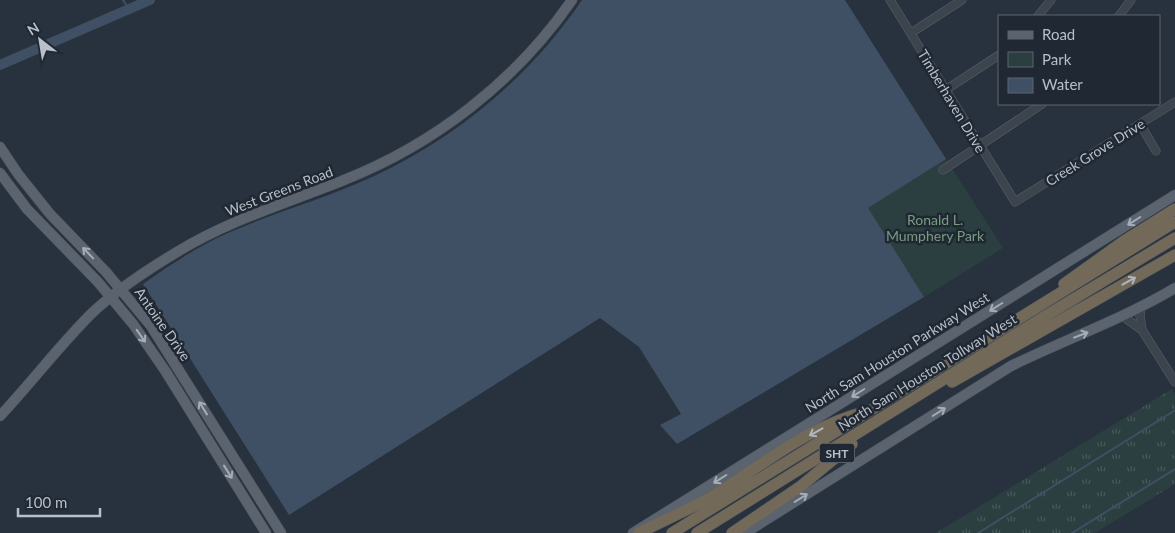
<svg xmlns="http://www.w3.org/2000/svg" width="1175" height="533" font-family="Lato,sans-serif">
  <defs>
    <pattern id="grass-tufts" width="24" height="20" patternUnits="userSpaceOnUse" patternTransform="scale(1.25)"><rect width="24" height="20" fill="#2b3f40"/><path d="M3 7l-1-3M5 7V3M7 7l1-3M15 17l-1-3M17 17v-4M19 17l1-3" fill="none" stroke="#48595a"/></pattern>
  </defs>
  <rect width="100%" height="100%" fill="#28323e"/>
  <path fill="url(#grass-tufts)" d="M1172 389 1175 394V484L1095 533H936Z"/>
  <path fill="#2b3f40" d="M946 159 1003 248 924 297 867 208Z"/>
  <path fill="#3f5065" d="M582 0H845L946 159 868 208 924 297 677 444 660 425 681 414 639 347 600 318 289 515 143 284C167 267 191 251 217 238 268 214 322 200 372 177 456 138 530 77 582 0Z"/>
  <g fill="none" stroke-linecap="round" stroke-linejoin="round">
    <path stroke="#3f5065" stroke-width="2" d="M123 0 129 9
      M978 533 1174 411
      M1072 533 1175 469"/>
    <path stroke="#3f5065" stroke-width="10" d="M0 65 150 0"/>
    <defs>
      <path id="minor" d="M890 0 1015 202 1175 102
        M1038 16 1051 0
        M1119 16 1131 0
        M911 33 962 0
        M944 91 999 55
        M1140 124 1156 151
        M943 170 1042 104
        M1141 307 1140 316 1142 330
        M1124 317 1142 330 1175 382"/>
      <path id="major" d="M0 147 18 174 50 214 106 272 151 326 281 533
        M0 173 27 209 98 282 133 324 166 372 266 533
        M0 416C31 383 59 346 91 314 116 290 147 270 177 252 229 220 287 203 344 180 435 144 516 81 572 0
        M633 533 1175 195
        M745 533 1011 366C1066 339 1123 319 1175 288"/>
      <path id="highway" d="M1064 284 1124 241 1175 209
        M952 382 1175 255
        M639 533C661 522 683 512 704 501 756 471 805 427 864 412
        M672 533 1175 222
        M697 533 1047 315 1175 238
        M732 533 801 486 852 444"/>
    </defs>
    <use href="#minor" stroke="#59626c" stroke-width="9"/>
    <use href="#major" stroke="#454d57" stroke-width="11"/>
    <use href="#highway" stroke="#464f59" stroke-width="12"/>
    <use href="#minor" stroke="#3c444e" stroke-width="8"/>
    <use href="#major" stroke="#5a636e" stroke-width="10"/>
    <use href="#highway" stroke="#736959" stroke-width="11"/>
  </g>
  <defs><path id="oneway-shaft" d="M-6 0H5M1.5-3L5.5 0L1.5 3" fill="none" stroke-width="1.6" stroke-linecap="round" stroke-linejoin="round" transform="scale(1.25)"/></defs>
  <g stroke="#a5adb7">
    <use href="#oneway-shaft" transform="translate(1134 221) rotate(148)"/>
    <use href="#oneway-shaft" transform="translate(88 253) rotate(-134)"/>
    <use href="#oneway-shaft" transform="translate(996 307) rotate(148)"/>
    <use href="#oneway-shaft" transform="translate(1081 335) rotate(-21)"/>
    <use href="#oneway-shaft" transform="translate(141 336) rotate(55)"/>
    <use href="#oneway-shaft" transform="translate(858 393) rotate(148)"/>
    <use href="#oneway-shaft" transform="translate(203 408) rotate(-122)"/>
    <use href="#oneway-shaft" transform="translate(939 412) rotate(-32)"/>
    <use href="#oneway-shaft" transform="translate(228 472) rotate(58)"/>
    <use href="#oneway-shaft" transform="translate(720 479) rotate(148)"/>
    <use href="#oneway-shaft" transform="translate(801 498) rotate(-32)"/>
  </g>
  <g stroke="#b1b6be">
    <use href="#oneway-shaft" transform="translate(1129 281) rotate(-29)"/>
    <use href="#oneway-shaft" transform="translate(816 432) rotate(151)"/>
  </g>
  <g text-anchor="middle" dominant-baseline="central" stroke-width="5" stroke-linejoin="round" paint-order="stroke">
    <rect fill="#202933" stroke="#8a929c" stroke-width="1" x="819.5" y="443.5" width="35" height="19" rx="4"/>
    <g font-size="12" font-weight="bold" fill="#b8bfc9">
      <text x="837" y="453">SHT</text>
    </g>
    <g font-size="14" fill="#b8bfc9" stroke="#202933">
      <text transform="translate(952 101) rotate(59)">Timberhaven Drive</text>
      <text transform="translate(1095 152) rotate(-32)">Creek Grove Drive</text>
      <text transform="translate(279 191) rotate(-21)">West Greens Road</text>
      <text transform="translate(163 324) rotate(55)">Antoine Drive</text>
      <text transform="translate(897 352) rotate(-32)">North Sam Houston Parkway West</text>
      <text transform="translate(927 372) rotate(-32)">North Sam Houston Tollway West</text>
    </g>
    <g font-size="14" fill="#789c80" stroke="#202933">
      <text x="935" y="219">Ronald L.<tspan x="935" dy="16">Mumphery Park</tspan></text>
    </g>
  </g>
  <rect x="998" y="15" width="162" height="90" fill="#202933" stroke="#5d656f"/>
  <rect x="1008" y="31" width="25" height="8" fill="#5a636e" stroke="#5d656f"/>
  <text x="1042" y="40" font-size="15" fill="#b8bfc9">Road</text>
  <rect x="1008" y="52" width="25" height="15" fill="#2b3f40" stroke="#5d656f"/>
  <text x="1042" y="65" font-size="15" fill="#b8bfc9">Park</text>
  <rect x="1008" y="78" width="25" height="15" fill="#3f5065" stroke="#5d656f"/>
  <text x="1042" y="90" font-size="15" fill="#b8bfc9">Water</text>
  <g transform="translate(40 40) rotate(329)" stroke="#202933" stroke-width="4" paint-order="stroke">
  <path d="M0-4L9 19L0 12L-9 19Z" fill="#b8bfc9"/>
  <text y="-8" font-size="14" font-weight="bold" text-anchor="middle" fill="#b8bfc9">N</text>
  </g>
  <path d="M18 508v8h82v-8" fill="none" stroke="#b8bfc9" stroke-width="2.5"/>
  <text x="25" y="508" font-size="15" fill="#b8bfc9" stroke="#202933" stroke-width="4" paint-order="stroke">100 m</text>
</svg>
